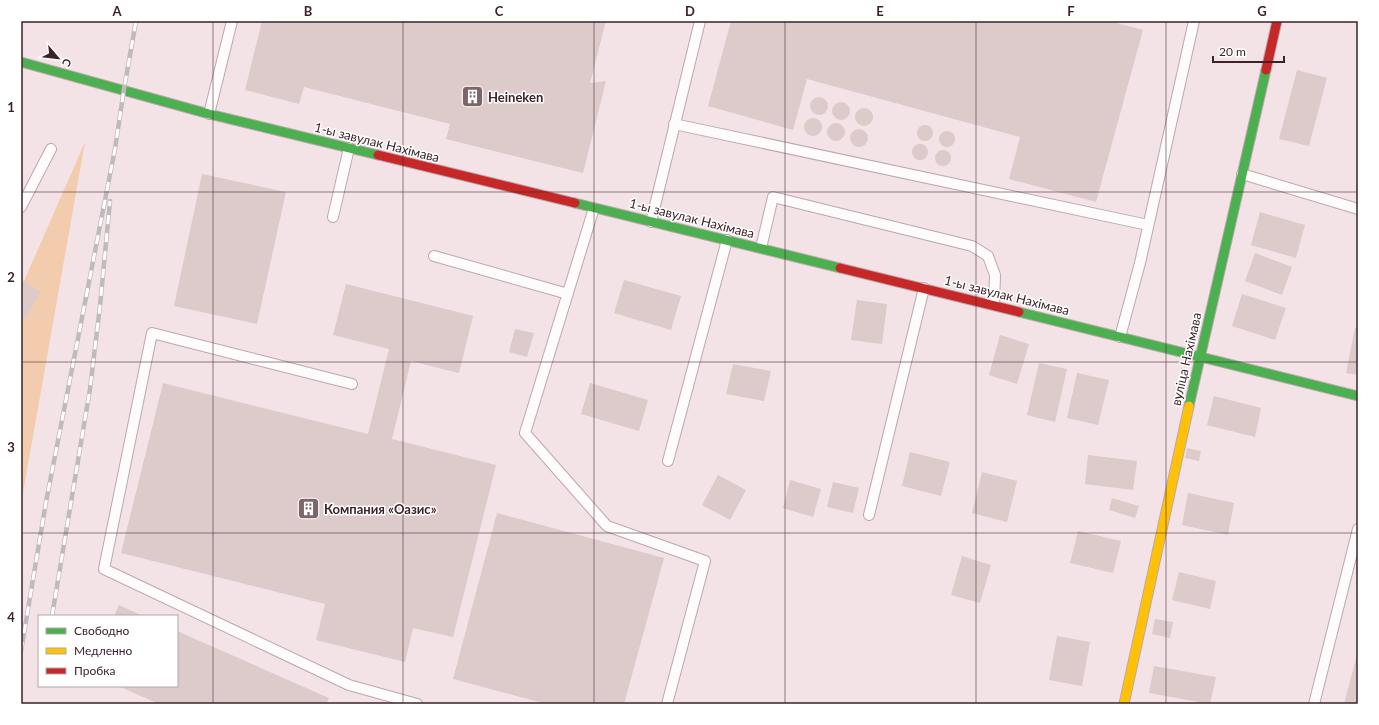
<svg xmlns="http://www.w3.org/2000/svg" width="1379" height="725" font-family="Lato,sans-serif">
  <rect width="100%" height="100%" fill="#f3e3e6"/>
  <path fill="#f2ccad" d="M85 142 21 504V288Z"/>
  <path fill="#ddcacb" d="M262 21H606L590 83 606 81 583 173 446 139 450 124 304 87 299 104 245 90Z
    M731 21H1109L1143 30 1096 202 1009 179 1020 137 807 79 793 130 708 106Z
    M1297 70 1327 78 1309 146 1279 139Z
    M810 106a9 9 0 1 1 18 0a9 9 0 1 1-18 0Z
    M832 111a9 9 0 1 1 18 0a9 9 0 1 1-18 0Z
    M855 117a9 9 0 1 1 18 0a9 9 0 1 1-18 0Z
    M804 127a9 9 0 1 1 18 0a9 9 0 1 1-18 0Z
    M827 132a9 9 0 1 1 18 0a9 9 0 1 1-18 0Z
    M917 133a8 8 0 1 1 16 0a8 8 0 1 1-16 0Z
    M850 138a9 9 0 1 1 18 0a9 9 0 1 1-18 0Z
    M939 139a8 8 0 1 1 16 0a8 8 0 1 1-16 0Z
    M912 152a8 8 0 1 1 16 0a8 8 0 1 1-16 0Z
    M935 158a8 8 0 1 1 16 0a8 8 0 1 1-16 0Z
    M202 174 286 192 257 324 174 306Z
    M1260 212 1305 225 1296 258 1251 245Z
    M1255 253 1292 267 1282 295 1245 281Z
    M22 280 41 292 25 319 21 317Z
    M624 280 681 296 671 330 614 313Z
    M346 284 473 316 459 373 411 361 392 439 496 465 453 637 413 628 405 662 316 640 325 604 121 553 163 383 368 434 389 349 333 335Z
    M1242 294 1286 308 1275 340 1232 326Z
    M857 300 887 304 882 344 851 340Z
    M1355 328H1358V375L1346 373Z
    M515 329 534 333 527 357 509 352Z
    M1000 335 1029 344 1017 384 989 375Z
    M1039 363 1067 369 1055 422 1027 415Z
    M733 364 771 371 764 401 726 394Z
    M1077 373 1109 380 1098 425 1067 418Z
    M590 383 648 400 639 431 581 414Z
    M1214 396 1261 408 1255 437 1207 425Z
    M1187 448 1201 451 1199 461 1185 458Z
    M910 452 950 462 941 496 902 486Z
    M1088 455 1137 461 1133 490 1085 484Z
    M982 472 1017 481 1007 522 972 513Z
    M718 475 746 490 730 520 702 505Z
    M790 480 821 489 813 517 783 508Z
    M833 482 859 488 853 513 827 507Z
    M1188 493 1234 503 1228 535 1182 525Z
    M1112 498 1139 506 1135 518 1109 510Z
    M497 513 664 558 624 704H547L453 679Z
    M1078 531 1121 541 1113 573 1070 563Z
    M962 556 991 565 980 603 951 595Z
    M1179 572 1216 581 1210 609 1172 600Z
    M119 605 143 616H114Z
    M1155 619 1173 622 1170 638 1152 634Z
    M177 631 329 698 326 704H159L118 686H177Z
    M1057 636 1090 642 1082 686 1049 680Z
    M1358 652V704H1344L1358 651Z
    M1154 666 1216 677 1210 704 1149 693Z"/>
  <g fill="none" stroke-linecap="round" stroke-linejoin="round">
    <defs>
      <path id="lane" d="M209 114 232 21
        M674 124 1148 225
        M1242 174 1358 209
        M21 207 51 149
        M594 208 525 433 607 526 705 561 667 704
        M333 217 349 148
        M651 222 700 21
        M761 248 773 197 972 246 988 256 995 275 994 305
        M434 256 568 294
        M1120 337 1140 263 1194 21
        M352 384 152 333 104 569 349 685 417 704
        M668 461 727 240
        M869 515 924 288
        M1314 704 1358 529"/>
      <path id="fast" d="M21 62 209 114 378 155
        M575 203 840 268
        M1019 312 1358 396
        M1189 406 1266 70"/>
      <path id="slow" d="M1124 704 1189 406"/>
      <path id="jam" d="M1266 70 1277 21
        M378 155 575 203
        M840 268 1019 312"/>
    </defs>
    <use href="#lane" stroke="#bca8ac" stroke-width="12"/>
    <use href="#fast" stroke="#bca8ac" stroke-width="11"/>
    <use href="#slow" stroke="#bca8ac" stroke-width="11"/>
    <use href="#jam" stroke="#bca8ac" stroke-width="11"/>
    <use href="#lane" stroke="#fdfbfb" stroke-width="10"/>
    <use href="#fast" stroke="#4caf50" stroke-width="9"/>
    <use href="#slow" stroke="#ffc107" stroke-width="9"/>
    <use href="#jam" stroke="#c62828" stroke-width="9"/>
    <defs>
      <path id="rail" d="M52 616 90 389 100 306 110 201
        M21 651 46 502 115 149 124 89 136 21"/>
    </defs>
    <use href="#rail" stroke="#c0babc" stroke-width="4.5"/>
    <use href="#rail" stroke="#fff" stroke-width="3" stroke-dasharray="9" stroke-linecap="butt"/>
  </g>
  <path fill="none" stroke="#3d2328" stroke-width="1" stroke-opacity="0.55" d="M213 21V704M403 21V704M594 21V704M785 21V704M976 21V704M1166 21V704M21 192H1358M21 362H1358M21 533H1358"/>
  <defs>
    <symbol id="building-square" viewBox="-11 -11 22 22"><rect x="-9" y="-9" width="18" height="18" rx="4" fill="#7d666a" stroke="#fff"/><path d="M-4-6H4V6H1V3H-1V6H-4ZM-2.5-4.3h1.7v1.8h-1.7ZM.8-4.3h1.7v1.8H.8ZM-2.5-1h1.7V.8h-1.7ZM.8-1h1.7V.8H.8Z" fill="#fff"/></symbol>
  </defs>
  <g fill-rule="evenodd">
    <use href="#building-square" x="460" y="84" width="25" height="25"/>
    <use href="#building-square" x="296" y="496" width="25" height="25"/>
  </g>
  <g text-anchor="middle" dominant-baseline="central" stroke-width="3" stroke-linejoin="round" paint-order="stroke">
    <g font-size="13" font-weight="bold" fill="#3d2328" stroke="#fff" text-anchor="start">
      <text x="488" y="97">Heineken</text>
      <text x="324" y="509">Компания «Оазис»</text>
    </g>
    <g font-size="13" fill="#3d2328" stroke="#fff">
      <text transform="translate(377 142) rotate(14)">1-ы завулак Нахімава</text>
      <text transform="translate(692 218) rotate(14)">1-ы завулак Нахімава</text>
      <text transform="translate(1007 295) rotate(14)">1-ы завулак Нахімава</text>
      <text transform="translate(1186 359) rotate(-77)">вуліца Нахімава</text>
    </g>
  </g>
  <rect width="1379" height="725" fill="none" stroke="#ffffff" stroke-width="44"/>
  <rect x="38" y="615" width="140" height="72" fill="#ffffff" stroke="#b1a7a9"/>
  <rect x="46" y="628" width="20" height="6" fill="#4caf50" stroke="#b1a7a9"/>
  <text x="74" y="635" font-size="12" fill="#3d2328">Свободно</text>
  <rect x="46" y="648" width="20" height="6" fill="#ffc107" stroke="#b1a7a9"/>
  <text x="74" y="655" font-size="12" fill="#3d2328">Медленно</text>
  <rect x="46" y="668" width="20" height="6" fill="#c62828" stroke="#b1a7a9"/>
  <text x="74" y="675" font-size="12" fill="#3d2328">Пробка</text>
  <g transform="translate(58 58) rotate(118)" stroke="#ffffff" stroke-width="3" paint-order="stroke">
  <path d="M0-3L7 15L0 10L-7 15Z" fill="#3d2328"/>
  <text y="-6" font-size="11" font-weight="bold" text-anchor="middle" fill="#3d2328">С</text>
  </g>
  <path d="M1213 56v6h71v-6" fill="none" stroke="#3d2328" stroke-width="2"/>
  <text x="1219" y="56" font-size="12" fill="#3d2328" stroke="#ffffff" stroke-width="3" paint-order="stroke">20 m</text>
  <rect x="22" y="22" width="1335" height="681" fill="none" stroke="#3d2328" stroke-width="1.5"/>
  <g font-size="13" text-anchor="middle" font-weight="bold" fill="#3d2328">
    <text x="117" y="16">A</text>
    <text x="308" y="16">B</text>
    <text x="499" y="16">C</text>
    <text x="690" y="16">D</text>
    <text x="880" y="16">E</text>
    <text x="1071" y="16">F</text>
    <text x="1262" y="16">G</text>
    <text x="11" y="112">1</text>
    <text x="11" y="282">2</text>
    <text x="11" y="452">3</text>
    <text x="11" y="622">4</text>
  </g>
</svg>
